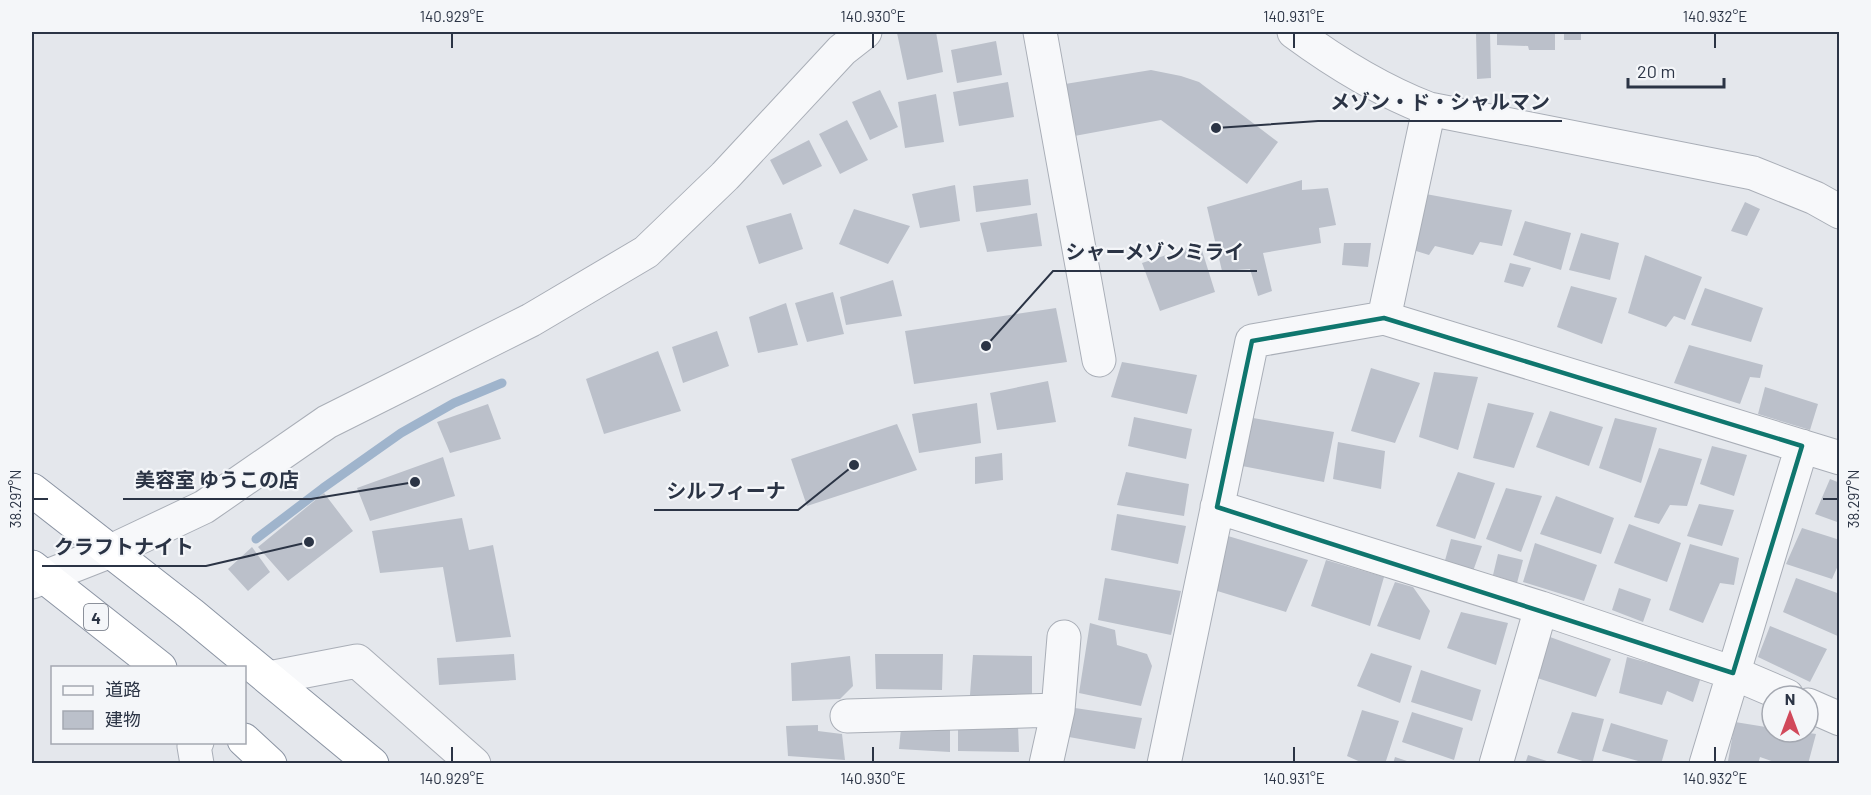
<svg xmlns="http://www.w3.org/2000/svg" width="1871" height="795" font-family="Barlow,'Noto Sans JP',sans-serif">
  <rect width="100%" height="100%" fill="#e4e7ec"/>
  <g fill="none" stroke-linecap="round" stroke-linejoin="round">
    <path stroke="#9fb4cc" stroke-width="9" d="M256 539 323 488 401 433 454 403 502 383"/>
  </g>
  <path fill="#bbc0ca" d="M903 32H936L943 72 907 80 897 33Z
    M1476 32H1490L1491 78 1477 79Z
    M1497 32H1555V50H1529L1528 46 1497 45Z
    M1564 32H1581V40H1564Z
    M996 41 1002 75 957 83 951 50Z
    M1151 70 1181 76 1199 82 1278 142 1247 184 1161 120 1069 137 1059 85Z
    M1008 82 1014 117 959 126 953 92Z
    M880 90 898 127 870 140 852 102Z
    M936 94 944 142 905 148 898 102Z
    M847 120 868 160 840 174 819 134Z
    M809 140 822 166 783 185 770 160Z
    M1028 179 1031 205 976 212 973 186Z
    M1302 180V190L1328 188 1336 225 1319 228 1321 243 1263 253 1272 291 1258 296 1250 269 1222 271 1207 207Z
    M955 185 960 221 920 228 912 194Z
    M1415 192 1512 210 1502 246 1480 242 1473 255 1435 246 1429 255 1400 246Z
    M1745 202 1760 209 1747 236 1731 231Z
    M854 209 910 226 888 264 839 244Z
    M791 213 803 249 759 264 746 226Z
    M1037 213 1042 246 987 252 980 223Z
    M1525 221 1571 233 1561 270 1513 255Z
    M1581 233 1619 243 1610 280 1569 270Z
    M1344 243H1371L1368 267 1342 265Z
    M1200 244 1215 292 1160 311 1142 263Z
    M1645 255 1702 277 1685 320 1674 316 1666 327 1628 313Z
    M1510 263 1531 268 1523 287 1504 282Z
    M893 280 902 316 846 325 840 297Z
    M1571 286 1617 298 1602 344 1557 327Z
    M1705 288 1763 308 1751 342 1691 325Z
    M833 292 844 334 807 342 795 303Z
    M786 303 798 345 758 353 749 317Z
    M1056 308 1067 362 914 384 905 331Z
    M717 331 729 366 683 383 672 347Z
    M1689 345 1763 365 1760 378 1750 377 1740 404 1674 383Z
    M658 351 681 411 604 434 586 379Z
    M1122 362 1197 375 1187 414 1111 397Z
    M1371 368 1420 383 1395 443 1351 431Z
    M1434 372 1478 377 1458 450 1419 437Z
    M1048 381 1056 422 997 430 990 393Z
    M1765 387 1818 404 1810 430 1758 414Z
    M977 403 981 443 919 453 912 414Z
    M1488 403 1534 413 1514 468 1473 458Z
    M488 404 501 439 450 453 437 422Z
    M1550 411 1603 427 1589 466 1536 447Z
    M1134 417 1192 429 1186 459 1128 446Z
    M1253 418 1334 432 1324 482 1242 466Z
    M1615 418 1657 428 1641 483 1599 468Z
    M897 424 917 470 807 506 791 459Z
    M1338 442 1385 451 1381 489 1333 479Z
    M1712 446 1747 455 1734 496 1700 484Z
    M1659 448 1702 459 1687 506 1670 505 1659 524 1634 517Z
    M1002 453 1003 480 975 484V457Z
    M443 457 455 496 370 521 357 488Z
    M1126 472 1189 484 1184 516 1117 505Z
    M1458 472 1495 483 1475 539 1436 526Z
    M1830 479 1840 483V523L1815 514Z
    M1506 488 1542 496 1521 552 1486 539Z
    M324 493 353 531 288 581 258 547Z
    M1556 496 1614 518 1601 554 1540 534Z
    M1699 504 1734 510 1722 546 1687 536Z
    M1117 514 1186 526 1178 564 1111 550Z
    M462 518 469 550 493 545 511 637 456 642 443 567 380 573 372 531Z
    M1629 524 1681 543 1667 582 1614 563Z
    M1802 528 1840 540V561L1832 579 1786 564Z
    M1228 536 1308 560 1286 612 1214 590Z
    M1451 539 1482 546 1472 574 1444 564Z
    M1535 543 1597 565 1584 601 1523 582Z
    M1690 544 1739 558 1734 585 1720 583 1703 623 1669 610Z
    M252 547 270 572 248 591 228 569Z
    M1498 554 1523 560 1517 583 1493 575Z
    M1326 560 1384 577 1370 626 1311 606Z
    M1105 578 1181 591 1171 635 1098 620Z
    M1796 578 1840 594V637L1783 612Z
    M1395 582 1413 587 1430 611 1420 640 1377 626Z
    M1619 588 1651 599 1643 622 1612 610Z
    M1461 612 1508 623 1496 665 1447 648Z
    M1090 623 1115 630 1117 645 1147 654 1152 666 1141 706 1079 693Z
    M1770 626 1827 649 1810 682 1758 657Z
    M1550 637 1611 659 1596 697 1534 677Z
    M1371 653 1412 666 1400 703 1357 686Z
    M514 654 516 680 439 685 437 658Z
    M875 654H943L942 690 876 689Z
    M973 655 1032 656V695H970Z
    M850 656 853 686 840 699 792 701 791 663Z
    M1627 657 1701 677 1693 702 1667 691 1662 705 1619 693Z
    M1421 670 1481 690 1472 721 1411 702Z
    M1075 708 1142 718 1135 749 1069 737Z
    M1362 710 1399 721 1385 764H1365L1347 756Z
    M1412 712 1463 728 1454 760 1402 742Z
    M1572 712 1604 719 1592 764 1557 753Z
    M1735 722 1772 728V732H1802L1816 734 1808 764H1780L1760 757 1758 764H1735L1728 761Z
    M1611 723 1668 740 1661 764H1649L1602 751Z
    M818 725V731L842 734 845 760 788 756 786 726Z
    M1018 725 1019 752 958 751V729Z
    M901 728H950V752L899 749Z
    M1528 755 1553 763V764H1525Z
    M1395 757 1413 763V764H1393Z"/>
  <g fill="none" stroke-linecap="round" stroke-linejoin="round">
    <defs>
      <path id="minor" d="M1040 32 1099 360
        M1294 32C1336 63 1380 90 1429 109L1753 173 1815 198 1840 212
        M1384 318 1429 109
        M1217 507 1541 608 1733 673 1787 696
        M32 582 111 551 204 507 327 422 531 320 646 252 725 176 842 50 865 32
        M269 678 357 661 474 764
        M1808 705 1840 719
        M847 716 1058 710
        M197 742 194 746 197 764
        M1046 764 1058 710 1064 637
        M1164 764 1252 341 1384 318 1840 458
        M1496 764 1541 608
        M1706 764 1802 446"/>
      <path id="highway" d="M32 490 191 614 372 764
        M32 567 160 668
        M244 740 270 764"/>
    </defs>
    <use href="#minor" stroke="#a9aeb7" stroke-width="35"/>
    <use href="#highway" stroke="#8b94a3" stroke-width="35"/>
    <use href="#minor" stroke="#f7f8fa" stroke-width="33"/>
    <use href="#highway" stroke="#fff" stroke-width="33"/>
  </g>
  <path fill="none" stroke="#0f766e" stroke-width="4.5" stroke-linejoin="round" d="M1384 318 1802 446 1733 673 1217 507 1252 341Z"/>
  <path fill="none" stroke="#2b3445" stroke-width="2" d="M452 33V48M873 33V48M1294 33V48M1715 33V48M33 499H48M1823 499H1838M452 747V762M873 747V762M1294 747V762M1715 747V762"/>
  <g text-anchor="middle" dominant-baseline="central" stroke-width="4.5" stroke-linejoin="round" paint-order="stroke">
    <rect fill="#f4f6f9" stroke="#676e7b" stroke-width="1.5" x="84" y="604" width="24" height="26" rx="4.5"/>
    <g font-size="16" font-weight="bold" fill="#2b3445">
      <text x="96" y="617">4</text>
    </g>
  </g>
  <path fill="none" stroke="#2b3445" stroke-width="2" d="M1216 128L1318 121H1562M986 346L1053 271H1257M415 482L311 499H123M854 465L798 510H654M309 542L206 566H42"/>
  <g fill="#2b3445" stroke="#f4f6f9" stroke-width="2">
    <circle cx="1216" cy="128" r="6"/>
    <circle cx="986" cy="346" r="6"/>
    <circle cx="415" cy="482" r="6"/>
    <circle cx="854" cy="465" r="6"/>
    <circle cx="309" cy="542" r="6"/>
  </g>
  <g font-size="20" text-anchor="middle" font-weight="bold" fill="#2b3445" stroke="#f4f6f9" stroke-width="4.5" stroke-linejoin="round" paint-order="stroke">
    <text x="1440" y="109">メゾン・ド・シャルマン</text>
    <text x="1155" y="259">シャーメゾンミライ</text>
    <text x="217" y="487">美容室 ゆうこの店</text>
    <text x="726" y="498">シルフィーナ</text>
    <text x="124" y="554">クラフトナイト</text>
  </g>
  <rect width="1871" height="795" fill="none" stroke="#f4f6f9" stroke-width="66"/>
  <rect x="51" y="666" width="195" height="78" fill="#f4f6f9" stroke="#a4a8b1" stroke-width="1.5"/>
  <rect x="63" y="686" width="30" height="9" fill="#f7f8fa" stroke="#a4a8b1" stroke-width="1.5"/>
  <text x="105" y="696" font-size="18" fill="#2b3445">道路</text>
  <rect x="63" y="711" width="30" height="18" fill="#bbc0ca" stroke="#a4a8b1" stroke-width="1.5"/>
  <text x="105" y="726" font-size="18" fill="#2b3445">建物</text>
  <g transform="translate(1790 714)"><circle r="28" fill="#f4f6f9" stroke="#a4a8b1" stroke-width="1.5"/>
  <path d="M0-4.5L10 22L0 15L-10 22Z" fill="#d1495b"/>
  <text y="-9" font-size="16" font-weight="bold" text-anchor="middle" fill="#2b3445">N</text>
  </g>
  <path d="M1628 78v9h96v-9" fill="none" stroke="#2b3445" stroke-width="3"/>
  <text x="1637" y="78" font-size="18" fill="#2b3445" stroke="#f4f6f9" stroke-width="4.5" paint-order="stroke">20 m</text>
  <rect x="33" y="33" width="1805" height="729" fill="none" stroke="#2b3445" stroke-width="2"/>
  <g font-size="15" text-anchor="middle" fill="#2b3445">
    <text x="452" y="22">140.929°E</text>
    <text x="873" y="22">140.930°E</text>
    <text x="1294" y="22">140.931°E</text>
    <text x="1715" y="22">140.932°E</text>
    <text transform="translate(16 499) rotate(-90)" y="5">38.297°N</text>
    <text transform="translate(1854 499) rotate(-90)" y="5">38.297°N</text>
    <text x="452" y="784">140.929°E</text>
    <text x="873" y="784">140.930°E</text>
    <text x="1294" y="784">140.931°E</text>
    <text x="1715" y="784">140.932°E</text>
  </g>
</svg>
